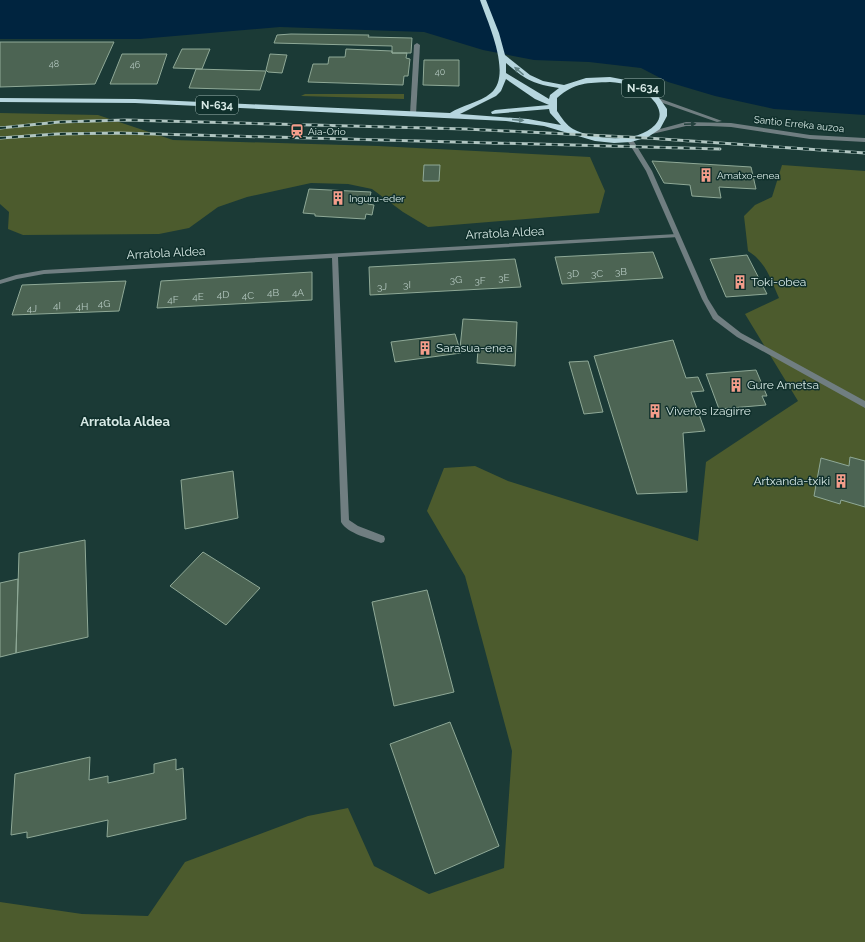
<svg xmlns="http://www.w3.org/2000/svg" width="865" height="942" font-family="Raleway,sans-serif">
  <rect width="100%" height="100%" fill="#1b3a36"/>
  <path fill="#4c5b2d" d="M305 94H404V99L301 96Z
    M0 113 98 115 173 140 378 146 590 157 605 191 599 213 428 227 403 212 372 189 348 184 311 183 247 197 218 207 189 228 159 234 23 235 8 229 9 212 0 204Z
    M782 165 865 171V942H0V902L82 914 148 916 185 862 308 816 348 808 374 866 429 894 504 868 512 751 465 576 427 511 444 468 475 466 508 481 698 541 706 462 798 401 745 314 779 298C771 280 766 262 748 251L744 216 755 205 772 197Z"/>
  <path fill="#00243f" d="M0 0H865V115L774 109 715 96 668 82 641 68 589 62 534 60 483 50 424 32 280 27 140 39H0Z"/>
  <path fill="#4c6453" stroke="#8fa997" d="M291 34 369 35 368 37 412 38 411 53H392V46L274 43 277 35Z
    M0 42H114L95 84 0 87Z
    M182 49H210L202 69 173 68Z
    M346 49 392 51V53H407L406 58 410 59 408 76H404L403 85 308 82 313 64H328L329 57H345Z
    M122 54H167L157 84H110Z
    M270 54 287 55 282 73 268 72 266 70Z
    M424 60H459V86L423 85Z
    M196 69 266 71 260 90 189 88Z
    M652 161 751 167 756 189 719 187 721 198 692 196 690 185 664 183Z
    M424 165H440L439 181H423Z
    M309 189 371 192 368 204 374 205 372 215 366 214 365 219 315 216V214L303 213Z
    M653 252 663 278 562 284 555 257Z
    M747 255 767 294 726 297 710 259Z
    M515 259 521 287 370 295 369 267Z
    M312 272V300L157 308 161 281Z
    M126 281 119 311 12 315 22 285Z
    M463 319 517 322 515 366 477 363 478 350 460 348Z
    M455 334 461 353 395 362 391 342Z
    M673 340 686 378 698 377 704 391 691 392 705 431 683 433 687 492 637 494 594 356Z
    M588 361 603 412 584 414 569 362Z
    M756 370 767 396H762L766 405 719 409 706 374Z
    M850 457 865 461V507L841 500 840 504 814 496 821 458 849 466Z
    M233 471 238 518 185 529 181 480Z
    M85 540 88 637 16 653 19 553Z
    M203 552 260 588 226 625 170 586Z
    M18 579 16 653 0 657V583Z
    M427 590 454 692 394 706 372 602Z
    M450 722 499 846 435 874 390 744Z
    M90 757 89 780 108 776V783L154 773V764L176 759V770L183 768 186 819 107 837 108 820 27 838V832L11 835 15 774Z"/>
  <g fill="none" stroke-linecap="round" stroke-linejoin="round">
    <path fill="#707e81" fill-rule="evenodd" d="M417 43 420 45 416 114 413 116 410 114 414 45Z"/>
    <path fill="#707e81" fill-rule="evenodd" d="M657 99H661L722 121 717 122 657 101Z
      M686 122 731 123 810 135 865 138V142L810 139 731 127 709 126H686L652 134 649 132Z
      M677 234 680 236 679 237 338 257 349 520 358 526 384 536 385 539 384 542 381 543C369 538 348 534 341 522L332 258 44 274 17 279 0 284V280L16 275 44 270Z"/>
    <path fill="#707e81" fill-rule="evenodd" d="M630 138 633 140 652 171 708 299 718 315 741 333 865 401V408L737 337 713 319 702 299 646 171 627 140Z"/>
    <path fill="#b6d6de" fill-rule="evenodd" d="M480 0H486L499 33 505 55 530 75 543 81 564 85 586 78 610 77 636 82 655 92 667 109V116L660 129 648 137 631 142 614 143 595 141 544 126 506 121 135 103 0 102V98L135 99 450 113C462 105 479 103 491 93 513 75 487 21 480 0ZM506 63C526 80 533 84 559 88L550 95 549 99 506 73ZM506 79 535 99 549 105 495 110 491 112 492 114 549 109 550 113 561 125 528 119 460 114 496 96 501 91ZM610 82C617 83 624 83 631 85 645 90 670 109 655 125 637 144 594 140 573 129 567 126 561 117 557 111V98C575 82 587 83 610 82Z"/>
    <defs>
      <path id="rail" d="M0 128 59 122 126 120 466 129 647 138 865 153
        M0 138 57 134 118 133 720 149"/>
    </defs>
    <use href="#rail" stroke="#b0c5c1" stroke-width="3"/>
    <use href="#rail" stroke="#10302c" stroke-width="2" stroke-dasharray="6" stroke-linecap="butt"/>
  </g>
  <defs><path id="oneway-solid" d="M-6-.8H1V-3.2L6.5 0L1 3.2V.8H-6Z"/></defs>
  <g fill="#638385">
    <use href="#oneway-solid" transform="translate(519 71) rotate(-140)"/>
    <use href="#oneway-solid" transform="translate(518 120) rotate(5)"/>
  </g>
  <use fill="#23403d" href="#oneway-solid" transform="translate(690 124) rotate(-3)"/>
  <defs>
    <symbol id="station-bare" viewBox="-9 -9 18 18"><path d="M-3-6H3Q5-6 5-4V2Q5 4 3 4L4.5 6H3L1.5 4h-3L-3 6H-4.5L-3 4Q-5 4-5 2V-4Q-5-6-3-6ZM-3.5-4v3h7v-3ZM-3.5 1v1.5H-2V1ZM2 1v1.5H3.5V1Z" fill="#f49d8b" stroke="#10302c" stroke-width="2.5" paint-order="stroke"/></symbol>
    <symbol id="building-bare" viewBox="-9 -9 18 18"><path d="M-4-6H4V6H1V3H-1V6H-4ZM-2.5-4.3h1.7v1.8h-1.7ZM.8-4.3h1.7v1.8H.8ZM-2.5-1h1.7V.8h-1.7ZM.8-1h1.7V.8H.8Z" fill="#f49d8b" stroke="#10302c" stroke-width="2.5" paint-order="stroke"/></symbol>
  </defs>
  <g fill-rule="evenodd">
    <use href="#station-bare" x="287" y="121" width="20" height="20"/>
    <use href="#building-bare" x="696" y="165" width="20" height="20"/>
    <use href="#building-bare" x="328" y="188" width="20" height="20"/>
    <use href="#building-bare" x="730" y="272" width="20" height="20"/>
    <use href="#building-bare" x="415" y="338" width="20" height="20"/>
    <use href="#building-bare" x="726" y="375" width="20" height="20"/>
    <use href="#building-bare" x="645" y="401" width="20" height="20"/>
    <use href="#building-bare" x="831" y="471" width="20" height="20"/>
  </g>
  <g text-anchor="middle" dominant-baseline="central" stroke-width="3" stroke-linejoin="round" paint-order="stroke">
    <g font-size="9" fill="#b4c8c0">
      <text x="54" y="64">48</text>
      <text x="135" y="65">46</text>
      <text x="440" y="72">40</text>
    </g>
    <g font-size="10" fill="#d7e9e5" stroke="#10302c">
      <text transform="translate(799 124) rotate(6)">Santio Erreka auzoa</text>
    </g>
    <g font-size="10" fill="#d7e9e5" stroke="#10302c" text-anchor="start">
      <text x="308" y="131">Aia-Orio</text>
      <text x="717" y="175">Amatxo-enea</text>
      <text x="349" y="198">Inguru-eder</text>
    </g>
    <g font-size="10" fill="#b4c8c0">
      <text x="621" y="271">3B</text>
      <text x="573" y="273">3D</text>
      <text x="597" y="273">3C</text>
      <text x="504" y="277">3E</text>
      <text x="456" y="279">3G</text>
      <text x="480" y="280">3F</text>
      <text x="407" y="284">3I</text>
      <text x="382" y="286">3J</text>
      <text x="273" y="292">4B</text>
      <text x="298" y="292">4A</text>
      <text x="223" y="294">4D</text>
      <text x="248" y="295">4C</text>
      <text x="198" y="296">4E</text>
      <text x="173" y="299">4F</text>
      <text x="104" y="303">4G</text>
      <text x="57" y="305">4I</text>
      <text x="82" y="306">4H</text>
      <text x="32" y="308">4J</text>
    </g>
    <g fill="#10302c" stroke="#9bb2ae" stroke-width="1">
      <rect x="622" y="79" width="42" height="18" rx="3"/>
      <rect x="196" y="96" width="42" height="18" rx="3"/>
    </g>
    <g font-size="11" font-weight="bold" fill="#d7e9e5">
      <text x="643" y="88">N-634</text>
      <text x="217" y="105">N-634</text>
    </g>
    <g font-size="12" fill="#d7e9e5" stroke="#10302c">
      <text transform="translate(505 233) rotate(-3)">Arratola Aldea</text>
      <text transform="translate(166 253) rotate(-3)">Arratola Aldea</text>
    </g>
    <g font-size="12" fill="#d7e9e5" stroke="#10302c" text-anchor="start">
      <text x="751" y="282">Toki-obea</text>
      <text x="436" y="348">Sarasua-enea</text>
      <text x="747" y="385">Gure Ametsa</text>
      <text x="666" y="411">Viveros Izagirre</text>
      <text x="830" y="481" text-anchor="end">Artxanda-txiki</text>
    </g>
    <g font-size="13" font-weight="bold" fill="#d7e9e5" stroke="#10302c">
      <text x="125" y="421">Arratola Aldea</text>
    </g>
  </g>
</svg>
